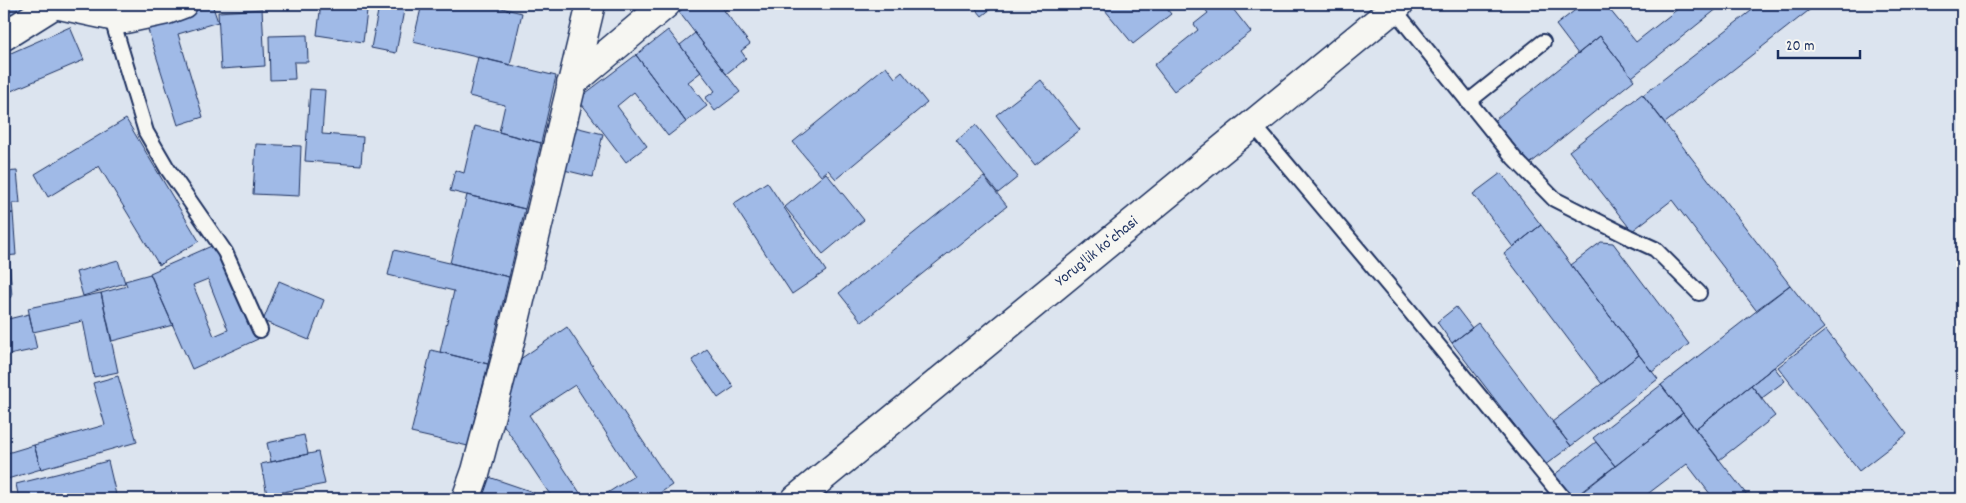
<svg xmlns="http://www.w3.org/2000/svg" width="1966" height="503" font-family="Dekko,sans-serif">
  <rect width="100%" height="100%" fill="#dce4ef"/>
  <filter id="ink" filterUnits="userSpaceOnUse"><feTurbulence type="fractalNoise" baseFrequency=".02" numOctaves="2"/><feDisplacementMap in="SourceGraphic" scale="10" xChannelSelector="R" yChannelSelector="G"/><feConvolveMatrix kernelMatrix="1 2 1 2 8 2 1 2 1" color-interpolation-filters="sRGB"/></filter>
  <g filter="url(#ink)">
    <path fill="#a0bae7" stroke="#1b2f5e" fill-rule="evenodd" d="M4 4H44L4 22Z
      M199 4H212L218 22 178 34 203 117 178 125 145 20Z
      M321 4H368L363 42 317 35Z
      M422 4H485L522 13 510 65 413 42Z
      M689 4H719L750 44 741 51 746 58 726 74 679 12Z
      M719 4H734L724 11Z
      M972 4H997L982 16Z
      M1100 4H1163L1171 14 1133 44Z
      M1201 4H1229L1251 32 1174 91 1154 65 1198 30 1194 24 1208 13Z
      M1583 4H1605L1636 42 1684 4H1714L1718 8 1632 77 1600 36 1578 54 1556 25Z
      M1760 4H1817L1665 123 1643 95Z
      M379 6 404 10 396 53 371 48Z
      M262 9 265 66 221 69 218 12Z
      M70 27 84 60 4 94V56Z
      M668 30 701 72 688 82 707 106 686 122 636 55Z
      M695 33 740 92 715 111 705 98 715 91 680 45Z
      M307 35 308 62H294L295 79 270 80 269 36Z
      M1600 36 1634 80 1526 167 1491 123Z
      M636 55 686 122 668 136 634 92 617 106 647 146 626 162 578 99Z
      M478 57 556 76 541 143 499 132 505 105 469 96Z
      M886 66 895 78 902 72 927 103 836 179 828 170 821 176 793 142Z
      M1041 80 1080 130 1035 165 996 115Z
      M310 89 325 90 322 134 363 137 361 165 305 161Z
      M1642 94 1790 285 1756 310 1672 200 1632 231 1569 151Z
      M126 119 199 241 159 265 99 166 48 197 35 174Z
      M4 121H6L10 164 4 165Z
      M976 125 1018 177 998 193 956 141Z
      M475 126 541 143 525 209 450 191 455 170 464 173Z
      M575 127 603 134 593 177 564 170Z
      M256 144 301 146 299 196 253 194Z
      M17 171 20 203H12L13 213 4 214V172Z
      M826 173 864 220 823 254 785 207Z
      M1501 173 1541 225 1513 247 1473 194Z
      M984 177 1007 206 862 322 839 293Z
      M767 182 826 271 792 294 733 204Z
      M467 195 525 209 509 277 450 263Z
      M13 213 16 255 4 256V214Z
      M1541 225 1639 355 1602 384 1504 254Z
      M1601 242 1613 243 1689 344 1652 372 1571 265Z
      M216 244 258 339 192 369 150 273ZM208 279 228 330 214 336 193 285Z
      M394 250 509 277 488 364 440 352 454 291 388 275Z
      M4 256H9L12 297 4 298Z
      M118 260 125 283 83 296 76 272Z
      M150 274 173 325 112 341 101 293 127 286 125 281Z
      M279 281 324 300 309 340 263 321Z
      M1790 285 1824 328 1695 429 1661 385Z
      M101 293 118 372 94 377 83 321 33 332 28 308Z
      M1456 307 1472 328 1452 343 1437 322Z
      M29 314 37 349 4 356V320Z
      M1478 323 1571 446 1545 465 1452 343Z
      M567 327 672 485 651 499H598L634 476 575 385 529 415 584 499H553L499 418 510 366Z
      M1826 330 1907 434 1859 471 1778 367Z
      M707 349 734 387 718 398 692 360Z
      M431 350 488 364 468 446 411 433Z
      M1639 355 1658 379 1571 446 1552 422Z
      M1774 367 1785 381 1762 398 1751 385Z
      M118 376 137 442 41 469 34 445 105 425 93 383Z
      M1661 385 1683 413 1615 466 1593 438Z
      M1751 385 1775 416 1719 460 1695 429Z
      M1683 413 1750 499H1714L1687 464 1641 499H1578L1576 497Z
      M304 435 308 454 271 462 267 443Z
      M1596 442 1615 466 1572 499 1554 475Z
      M34 445 41 469 4 480V454Z
      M318 452 325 484 267 495 261 464Z
      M108 461 117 499H19L16 484Z
      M489 477 533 492 531 499H482Z"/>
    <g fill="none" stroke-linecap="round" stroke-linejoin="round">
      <defs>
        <path id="lane" d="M1393 8 1514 158 1554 199 1629 237 1655 249 1699 293
          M111 16 146 132 167 168 225 252 260 330
          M1468 102 1543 42
          M1253 124 1405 305 1564 499"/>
        <path id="street" d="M55 4 125 19 167 10 183 4
          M4 36 55 4
          M571 84 666 4
          M466 499 476 471 507 354 591 4"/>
        <path id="secondary" d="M796 499 1399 4"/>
      </defs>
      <use href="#lane" stroke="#1b2f5e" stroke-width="18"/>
      <use href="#street" stroke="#1b2f5e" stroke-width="31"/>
      <use href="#secondary" stroke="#1b2f5e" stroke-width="31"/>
      <use href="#lane" stroke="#f6f6f2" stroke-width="14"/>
      <use href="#street" stroke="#f6f6f2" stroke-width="28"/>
      <use href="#secondary" stroke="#f6f6f2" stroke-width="28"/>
    </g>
  </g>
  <g text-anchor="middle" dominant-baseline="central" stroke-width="4" stroke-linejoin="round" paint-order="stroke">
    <g font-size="16" fill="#1b2f5e" stroke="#f6f6f2">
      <text transform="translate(1097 252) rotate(-39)">Yorug'lik koʻchasi</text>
    </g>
  </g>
  <rect width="1966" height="503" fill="none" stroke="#f6f6f2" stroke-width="20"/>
  <rect x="10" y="10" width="1946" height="483" fill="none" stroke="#1b2f5e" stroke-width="2" filter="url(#ink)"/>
  <path d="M1778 50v8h82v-8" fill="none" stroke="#1b2f5e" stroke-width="2.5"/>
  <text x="1786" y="50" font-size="15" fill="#1b2f5e" stroke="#f6f6f2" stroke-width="4" paint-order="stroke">20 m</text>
</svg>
